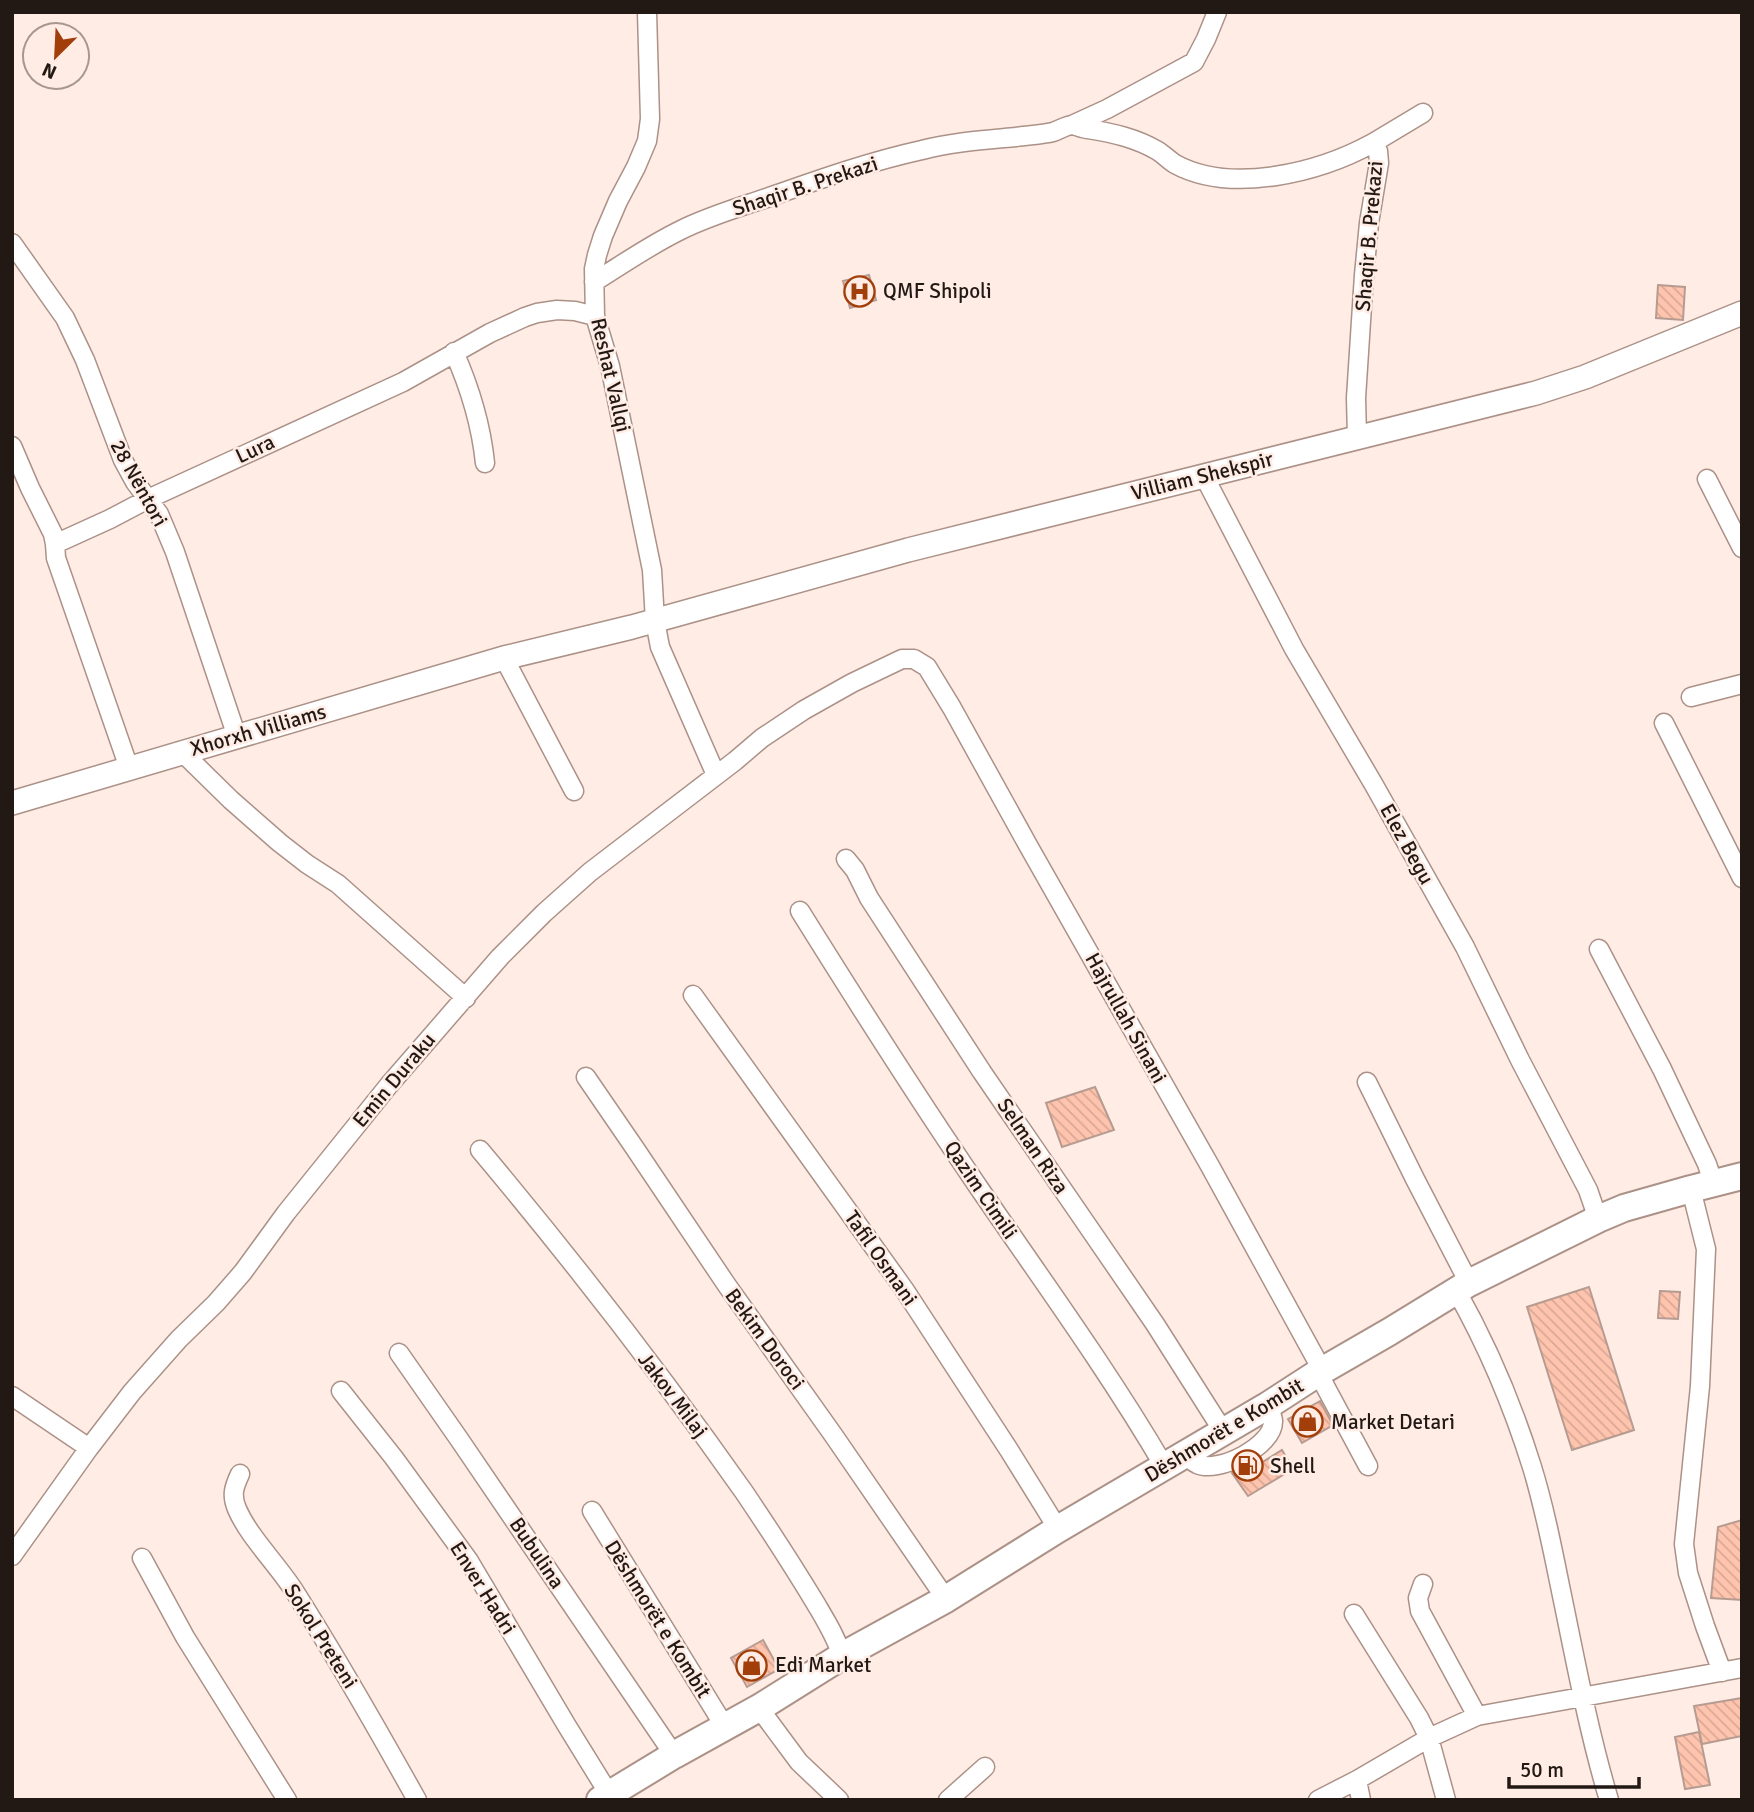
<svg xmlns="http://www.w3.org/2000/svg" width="1754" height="1812" font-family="Signika,sans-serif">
  <defs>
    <pattern id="building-back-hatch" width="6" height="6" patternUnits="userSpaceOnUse" patternTransform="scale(1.75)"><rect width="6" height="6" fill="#ffc4ae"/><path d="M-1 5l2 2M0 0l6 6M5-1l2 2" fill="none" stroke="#daa895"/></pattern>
  </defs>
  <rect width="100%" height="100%" fill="#feece5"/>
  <path fill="url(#building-back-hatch)" stroke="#b69b91" stroke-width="2" d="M869 275 876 300 850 308 843 281Z
    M1658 285 1685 287 1683 320 1656 318Z
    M1095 1087 1114 1130 1062 1147 1046 1103Z
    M1589 1287 1634 1430 1572 1450 1527 1307Z
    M1660 1291 1680 1292 1678 1319 1658 1318Z
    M1320 1401 1333 1425 1302 1443 1288 1419Z
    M1282 1450 1293 1469 1248 1496 1232 1473 1259 1459 1261 1463Z
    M1742 1520V1600L1711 1598 1718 1527Z
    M763 1640 779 1669 747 1687 731 1658Z
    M1742 1698V1736L1702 1744 1694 1706Z
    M1699 1732 1710 1785 1685 1789 1675 1737Z"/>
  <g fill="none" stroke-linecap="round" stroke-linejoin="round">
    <defs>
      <path id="minor" d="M647 12 650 119 647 141 636 167 618 201 603 236 597 255 594 269 595 316 610 366 652 570 655 621 660 647 716 775
        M1072 125 1107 109 1194 62 1206 39 1217 12
        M1373 143 1423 113
        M12 243 65 318 85 360 123 460 135 482 159 514 175 552 237 737
        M594 282C623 264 650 245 681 230 711 215 744 206 775 195 823 178 872 161 922 150 953 142 984 140 1016 137 1028 135 1041 135 1053 132 1059 130 1067 125 1073 125 1077 126 1083 129 1088 129 1113 133 1136 138 1158 151 1164 155 1169 160 1175 164 1232 195 1320 172 1373 143L1378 151 1379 163 1369 223 1364 275 1356 398 1357 437
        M454 352C470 388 481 424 485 463
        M12 446 30 488 53 534 55 544 110 519 148 499 403 382 490 333 525 317 537 313 557 310 575 311 595 316
        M1204 476 1294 649 1374 785 1465 947 1520 1060 1588 1190 1598 1219
        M1707 479 1742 548
        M55 544 56 558 129 768
        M504 658 574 791
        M1691 697 1742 684
        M1664 723 1742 878
        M182 752 231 800 280 843 307 864 338 884 466 998
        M846 859 855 870 869 898 982 1072 1155 1324 1223 1431
        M800 911C858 1004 917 1097 979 1188 1042 1280 1107 1369 1164 1466
        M1599 949 1662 1069 1707 1164 1713 1182
        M693 995 904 1289 1009 1450 1058 1529
        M586 1077 634 1147 726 1284 834 1436 946 1599
        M1367 1082 1415 1179 1469 1283
        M480 1150C573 1261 661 1374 744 1492 769 1529 793 1566 816 1604 826 1621 836 1637 842 1656
        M1691 1189 1706 1249 1700 1386 1684 1544 1688 1573 1705 1626 1722 1672
        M1456 1290C1487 1345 1513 1406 1532 1467 1544 1506 1552 1546 1560 1586 1575 1658 1588 1730 1609 1800
        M399 1353 459 1439 674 1755
        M1318 1373 1368 1466
        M341 1391 394 1458 469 1561 567 1726 609 1794
        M12 1396 89 1448
        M1186 1452C1189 1457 1192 1462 1197 1464 1218 1474 1274 1446 1273 1421 1273 1416 1270 1411 1267 1406
        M240 1474C234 1487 231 1495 237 1509 249 1537 278 1565 295 1592 338 1660 378 1730 417 1800
        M592 1511 725 1727
        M12 1556 89 1448 132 1392 179 1339 216 1303 243 1272 286 1213 389 1085 500 957 544 913 590 872 735 761 762 738 804 710 852 683 902 659H914L927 667 952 708 1029 847 1210 1166 1322 1370
        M142 1558 185 1637 287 1800
        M1423 1584 1418 1598 1420 1611 1477 1716
        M1354 1614 1419 1718 1429 1738 1446 1800
        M759 1708 799 1762 839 1800
        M1357 1780 1361 1800
        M948 1800 985 1767
        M1318 1800 1357 1780 1429 1738 1477 1716 1742 1668"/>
      <path id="tertiary" d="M12 803 504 658 632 627 908 550 1536 393 1585 377 1742 313"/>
      <path id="secondary" d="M600 1800 674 1755 759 1708 842 1656 946 1599 1058 1529 1267 1406 1318 1373 1389 1332 1469 1283 1598 1219 1624 1208 1691 1189 1742 1176"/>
    </defs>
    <use href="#minor" stroke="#ac9187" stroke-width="21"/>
    <use href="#tertiary" stroke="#ac9187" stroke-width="26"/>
    <use href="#secondary" stroke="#ac9187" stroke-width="30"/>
    <use href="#minor" stroke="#fff" stroke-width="18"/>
    <use href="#tertiary" stroke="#fff" stroke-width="23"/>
    <use href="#secondary" stroke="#fff" stroke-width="26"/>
  </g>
  <defs>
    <symbol id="hospital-ring" viewBox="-11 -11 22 22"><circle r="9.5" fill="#feece5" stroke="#a23e0a" stroke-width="1.5"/><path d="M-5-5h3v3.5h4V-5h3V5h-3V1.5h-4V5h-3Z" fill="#a23e0a"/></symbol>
    <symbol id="shop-ring" viewBox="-11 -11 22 22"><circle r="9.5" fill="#feece5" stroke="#a23e0a" stroke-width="1.5"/><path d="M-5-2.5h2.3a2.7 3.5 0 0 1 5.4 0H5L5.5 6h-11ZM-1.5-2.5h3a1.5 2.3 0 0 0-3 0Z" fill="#a23e0a"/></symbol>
    <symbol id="fuel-ring" viewBox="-11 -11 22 22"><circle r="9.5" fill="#feece5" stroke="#a23e0a" stroke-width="1.5"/><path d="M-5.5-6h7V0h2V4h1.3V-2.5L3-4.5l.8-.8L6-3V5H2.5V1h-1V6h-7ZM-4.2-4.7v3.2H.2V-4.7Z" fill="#a23e0a"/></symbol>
  </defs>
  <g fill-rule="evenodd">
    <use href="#hospital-ring" x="842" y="274" width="35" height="35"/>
    <use href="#shop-ring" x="1290" y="1404" width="35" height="35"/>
    <use href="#fuel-ring" x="1230" y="1448" width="35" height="35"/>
    <use href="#shop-ring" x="734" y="1648" width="35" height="35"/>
  </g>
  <g text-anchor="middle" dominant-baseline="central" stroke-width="5" stroke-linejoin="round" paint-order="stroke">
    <g font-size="21" fill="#221814" stroke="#feece5">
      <text transform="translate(805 186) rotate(-18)">Shaqir B. Prekazi</text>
      <text transform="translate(1369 236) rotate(-85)">Shaqir B. Prekazi</text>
      <text transform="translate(611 375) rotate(77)">Reshat Vallqi</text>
      <text transform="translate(255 449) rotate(-25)">Lura</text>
      <text transform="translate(1202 476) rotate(-14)">Villiam Shekspir</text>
      <text transform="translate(139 483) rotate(61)">28 Nëntori</text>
      <text transform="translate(258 730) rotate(-16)">Xhorxh Villiams</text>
      <text transform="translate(1407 844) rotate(61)">Elez Begu</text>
      <text transform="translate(1126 1018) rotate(61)">Hajrullah Sinani</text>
      <text transform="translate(394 1080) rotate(-50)">Emin Duraku</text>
      <text transform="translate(1033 1146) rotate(56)">Selman Riza</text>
      <text transform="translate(981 1190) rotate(56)">Qazim Cimili</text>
      <text transform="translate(881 1258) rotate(55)">Tafil Osmani</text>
      <text transform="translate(765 1339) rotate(54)">Bekim Doroci</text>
      <text transform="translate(673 1395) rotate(53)">Jakov Milaj</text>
      <text transform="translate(1224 1430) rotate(-31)">Dëshmorët e Kombit</text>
      <text transform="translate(537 1553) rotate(56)">Bubulina</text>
      <text transform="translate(483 1588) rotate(58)">Enver Hadri</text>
      <text transform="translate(658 1619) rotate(58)">Dëshmorët e Kombit</text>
      <text transform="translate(321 1636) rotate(58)">Sokol Preteni</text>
    </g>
    <g font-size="21" fill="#221814" stroke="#feece5" text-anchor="start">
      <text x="883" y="291">QMF Shipoli</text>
      <text x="1331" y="1422">Market Detari</text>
      <text x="1270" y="1466">Shell</text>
      <text x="775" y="1665">Edi Market</text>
    </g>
  </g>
  <rect width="1754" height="1812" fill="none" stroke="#221814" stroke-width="28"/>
  <g transform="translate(56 56) rotate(204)"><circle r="33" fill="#feece5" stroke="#a69791" stroke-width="2"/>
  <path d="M0-5L12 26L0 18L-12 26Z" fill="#a23e0a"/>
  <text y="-10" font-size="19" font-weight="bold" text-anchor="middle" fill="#221814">N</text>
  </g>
  <path d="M1509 1777v10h130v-10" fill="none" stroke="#221814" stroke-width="3.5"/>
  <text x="1520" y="1777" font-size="21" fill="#221814" stroke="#feece5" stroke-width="5" paint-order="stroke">50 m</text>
</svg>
